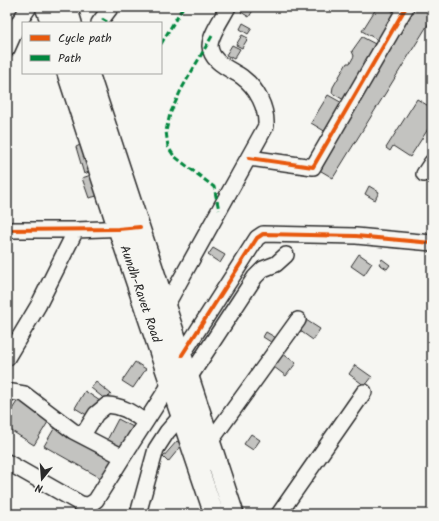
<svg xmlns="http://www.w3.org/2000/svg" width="439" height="521" font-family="Kalam,sans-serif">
  <rect width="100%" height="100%" fill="#f6f6f2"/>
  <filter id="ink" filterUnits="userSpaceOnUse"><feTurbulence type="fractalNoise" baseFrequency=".025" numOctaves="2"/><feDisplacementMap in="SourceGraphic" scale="8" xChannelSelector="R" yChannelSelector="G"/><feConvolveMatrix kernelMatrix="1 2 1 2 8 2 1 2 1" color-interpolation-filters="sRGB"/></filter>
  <g filter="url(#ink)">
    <path fill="#c3c3c0" stroke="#2b2b2b" d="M244 7H255L249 17 241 12Z
      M377 7H386L399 15 383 43 362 31Z
      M414 7H432V18L333 178 316 168Z
      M243 23 252 28 248 34 240 29Z
      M242 35 248 38 242 48 236 45Z
      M362 37 379 46 344 100 332 93 333 87 347 63H350L354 56 352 51Z
      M232 45 240 49 234 59 226 55Z
      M328 95 344 104 326 132 311 123Z
      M417 99 432 108V123L410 157 393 146 390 151 386 148Z
      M80 145 89 172 84 174 76 147Z
      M91 175 97 196 89 198 82 178Z
      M369 186 379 192 375 200 365 194Z
      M213 248 225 255 220 263 208 255Z
      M359 254 372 263 364 275 351 266Z
      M382 259 390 265 387 269 379 264Z
      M306 320 320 329 313 340 299 330Z
      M266 332 278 339 274 344 263 337Z
      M283 354 296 363 286 376 274 367Z
      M135 362 146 369 133 388 122 381Z
      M355 365 372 377 365 386 349 374Z
      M96 382 111 394 106 400 91 388Z
      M85 391 100 401 90 417 75 408Z
      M20 397 51 417 34 445 7 428V417Z
      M118 419 135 428 122 453 105 444Z
      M58 422 120 458 106 481 44 446Z
      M251 434 260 440 253 450 244 444Z
      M177 441 182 445 168 462 163 457Z"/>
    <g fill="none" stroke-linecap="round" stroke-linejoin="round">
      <defs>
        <path id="minor" d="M56 7 61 23
          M99 23 111 7
          M7 49 19 22 29 7
          M78 73 207 463
          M249 158 313 167 406 7
          M424 174 432 162
          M7 230H76L128 228
          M166 306 266 126C267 108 257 88 242 77 231 69 211 63 210 46 210 35 223 17 228 7
          M182 355 257 238 263 234 356 236 432 243
          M7 358 38 306 76 230
          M189 378 255 277 263 269 276 264 286 255
          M7 394 12 392 24 394 73 431 123 457 96 500C91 504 88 506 81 504L7 462
          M86 430 96 414 107 405C124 406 132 413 145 422
          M210 442 298 320
          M123 457 170 384
          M138 514 156 449 167 432 181 416
          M279 514 364 392"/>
        <path id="major" d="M45 7 51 23
          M67 7 72 23
          M67 73 118 229 214 514
          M89 73 234 514"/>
      </defs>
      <use href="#minor" stroke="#2b2b2b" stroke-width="18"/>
      <use href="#major" stroke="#2b2b2b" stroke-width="22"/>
      <use href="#minor" stroke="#f6f6f2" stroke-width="15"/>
      <use href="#major" stroke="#f6f6f2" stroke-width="19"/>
      <path stroke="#00873e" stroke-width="3" stroke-dasharray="6 3" stroke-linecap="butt" d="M102 19 109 23
        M212 36 181 90 170 114 166 131 168 147 174 156 214 187 219 210
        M161 44 183 7"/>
      <defs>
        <path id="cycleway" d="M249 158 313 167 406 7
          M7 230 118 229 140 227
          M182 355 257 238 263 234 356 236 432 243"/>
      </defs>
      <use href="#cycleway" stroke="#f6f6f2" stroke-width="6"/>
      <use href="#cycleway" stroke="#e8590c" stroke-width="4"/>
    </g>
  </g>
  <g text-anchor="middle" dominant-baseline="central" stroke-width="4" stroke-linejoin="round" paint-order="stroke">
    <g font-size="13" fill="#2b2b2b" stroke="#f6f6f2">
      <text transform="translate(140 294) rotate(71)">Aundh-Ravet Road</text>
    </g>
  </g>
  <rect width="439" height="521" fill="none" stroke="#f6f6f2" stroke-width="24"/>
  <rect x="12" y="12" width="415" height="497" fill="none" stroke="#2b2b2b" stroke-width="1.5" filter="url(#ink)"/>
  <rect x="22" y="22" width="140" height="52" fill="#f6f6f2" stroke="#a5a5a2"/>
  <rect x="30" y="35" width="20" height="6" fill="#e8590c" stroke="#a5a5a2"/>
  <text x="58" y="42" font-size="12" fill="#2b2b2b">Cycle path</text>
  <rect x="30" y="55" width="20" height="6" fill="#00873e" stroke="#a5a5a2"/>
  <text x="58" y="62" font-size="12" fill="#2b2b2b">Path</text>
  <g transform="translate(42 479) rotate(197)" stroke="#f6f6f2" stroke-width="3" paint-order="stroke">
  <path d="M0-3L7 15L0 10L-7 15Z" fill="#2b2b2b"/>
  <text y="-6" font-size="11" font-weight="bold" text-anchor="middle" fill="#2b2b2b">N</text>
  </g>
</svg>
